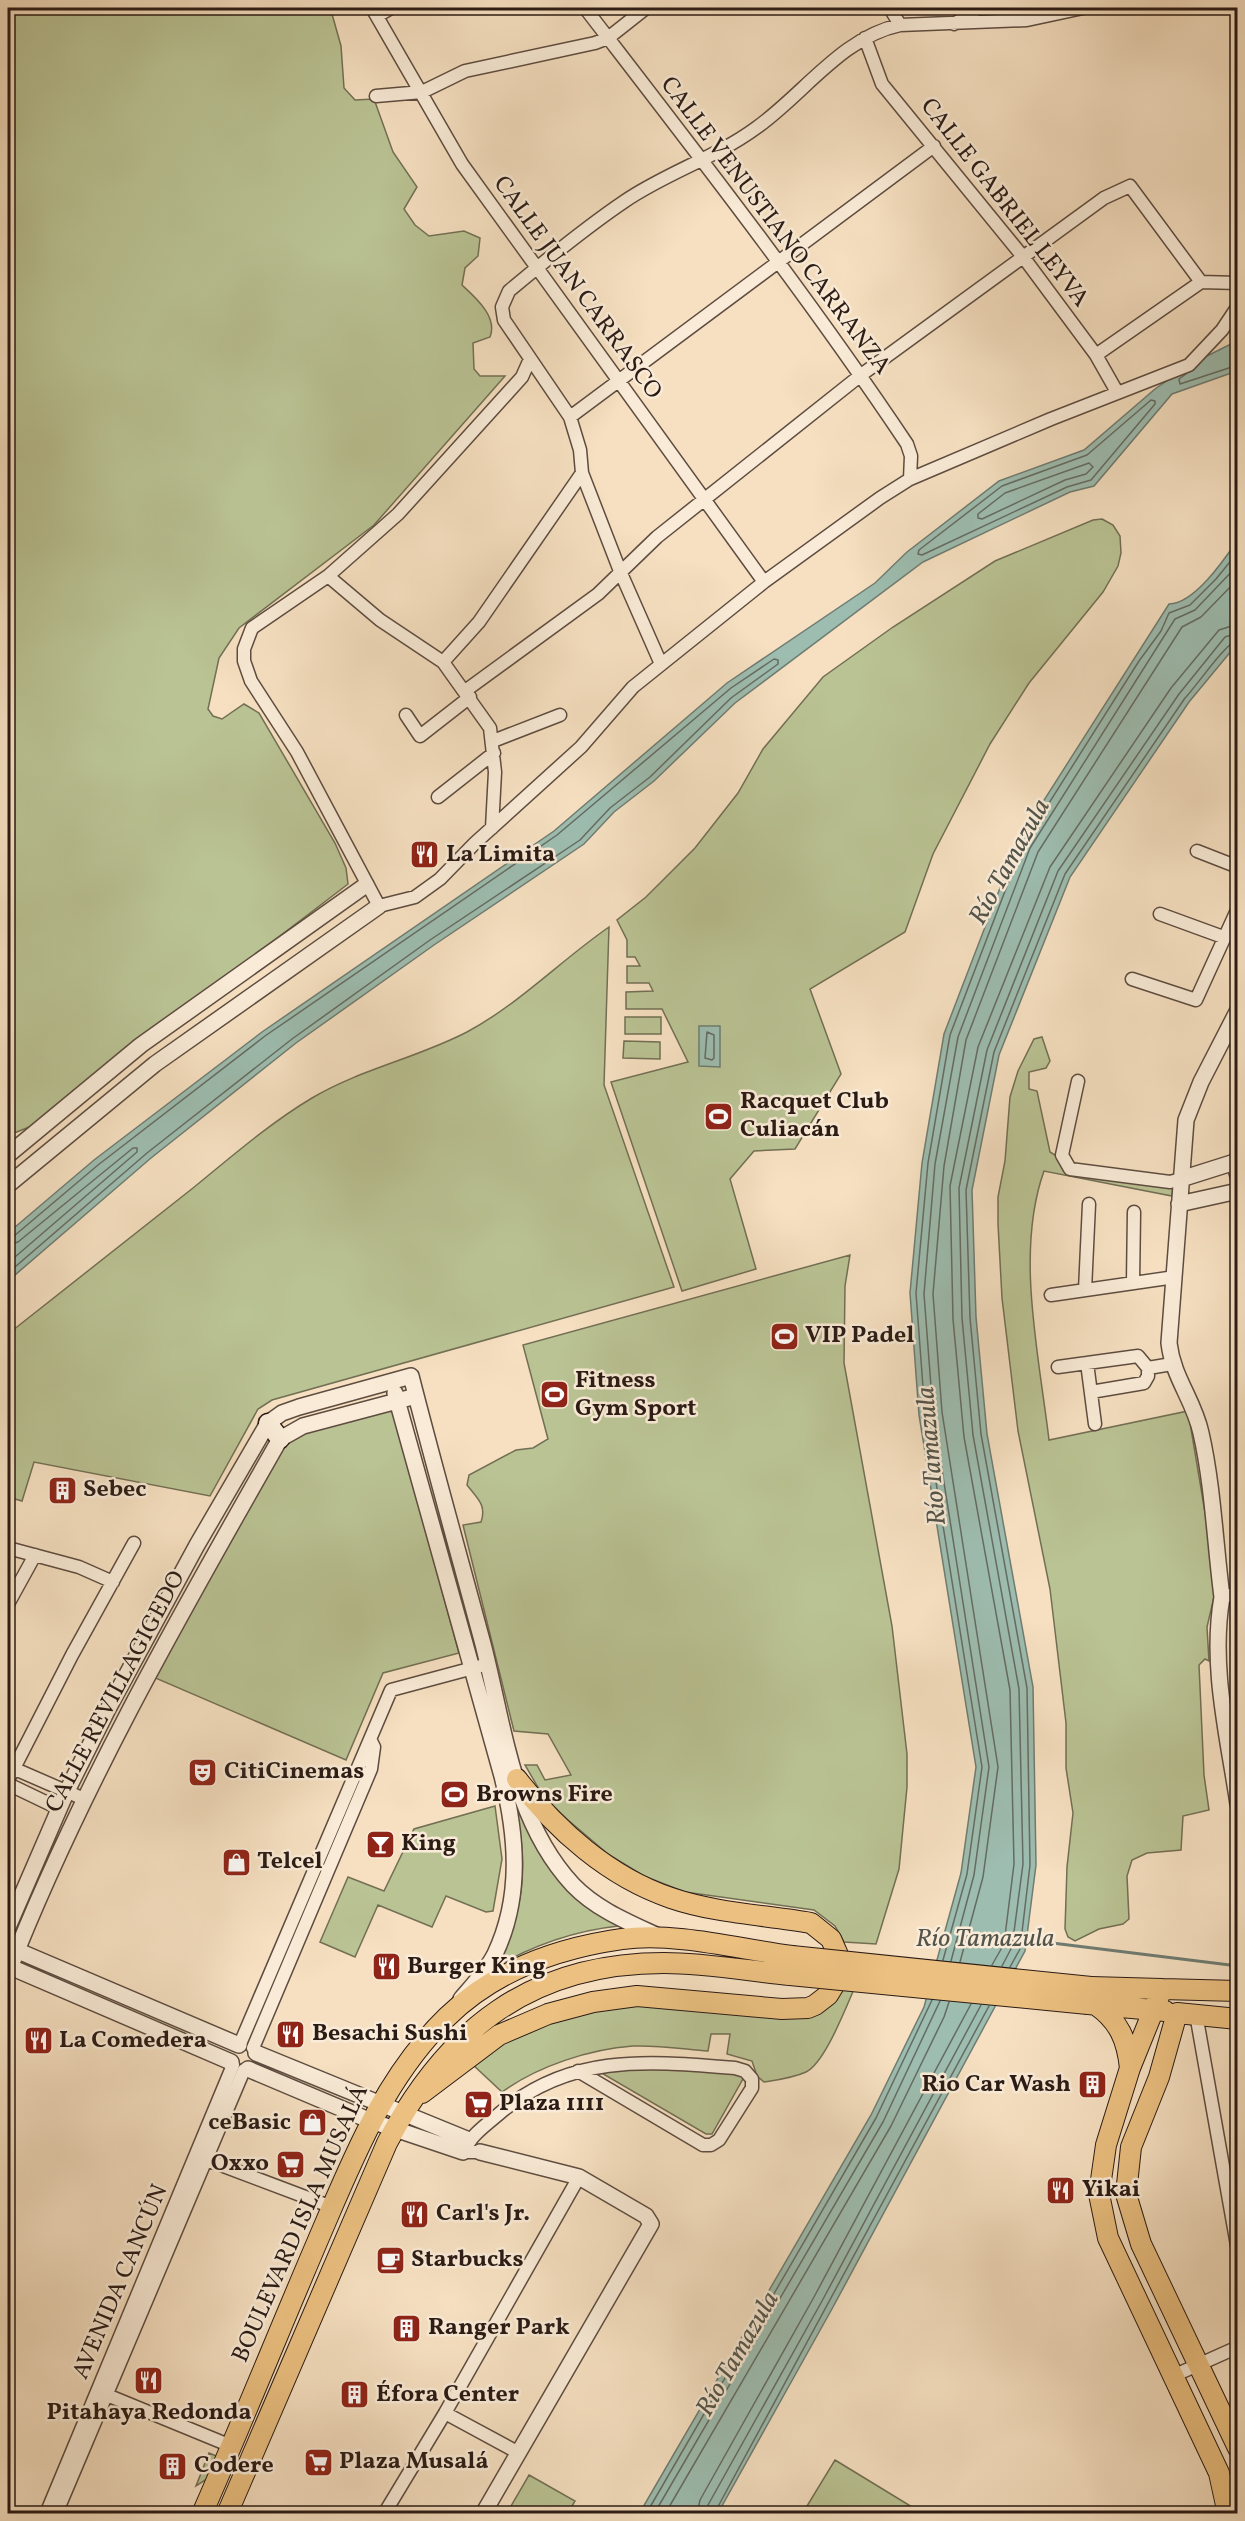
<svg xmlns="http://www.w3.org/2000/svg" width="1245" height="2521" font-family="Vollkorn,serif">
  <rect width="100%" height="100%" fill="#f6e0c1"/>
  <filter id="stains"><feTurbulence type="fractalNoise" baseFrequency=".00333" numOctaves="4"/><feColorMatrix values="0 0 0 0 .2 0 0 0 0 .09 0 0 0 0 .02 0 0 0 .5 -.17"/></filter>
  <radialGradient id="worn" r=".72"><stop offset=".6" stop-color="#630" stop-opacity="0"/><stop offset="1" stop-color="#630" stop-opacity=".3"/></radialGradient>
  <path fill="#bac394" stroke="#726f54" stroke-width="1.5" d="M8 8H326L332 14 341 46 344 88 355 100 374 99 393 152 417 187 404 209 415 225 429 236 464 231 480 238 478 256 465 268 462 285C476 298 498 317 490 337L473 343 474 369 480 376H505L374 525 239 628 219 658 208 709 213 716 222 719 244 704 259 713 335 843 346 868 348 884 32 1126 14 1133 8 1124Z
    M1102 519 1113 525 1120 536 1121 553 1118 566 1103 592 1029 683 990 744 933 854 905 932 810 989 841 1074 795 1149 754 1151 730 1179 756 1269 682 1291 611 1082 688 1062 662 1009H626V992L653 991 649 983H627V966H640L635 957H627V940L617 920 646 897 695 848 738 793 763 749 823 677 893 627 995 561 1093 520Z
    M609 927 604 1085 674 1287 272 1400 258 1409 210 1496 34 1462 22 1501 8 1497V1334C69 1286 131 1237 193 1188 231 1157 270 1123 312 1098 361 1069 417 1058 467 1032 519 1004 560 961 609 927Z
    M625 1017H661V1034H625Z
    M1042 1037 1050 1061 1046 1068 1029 1072V1089L1037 1091 1050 1152 1069 1164 1173 1185 1172 1196 1044 1171C1015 1252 1039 1355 1049 1440L1188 1411 1217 1584 1207 1627 1209 1661 1205 1659 1199 1665 1204 1775 1209 1810 1183 1816 1181 1850 1147 1853 1132 1860 1127 1876 1129 1919 1123 1924 1099 1929 1075 1941 1068 1937 1065 1929 1067 1867 1073 1813 1066 1768V1723L1050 1589 1018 1431 1002 1298 998 1224V1197L1005 1161 1010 1097 1018 1071 1034 1039Z
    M624 1041 660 1042V1059L623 1058Z
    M850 1255 845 1286 844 1363 892 1626 907 1754V1787L899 1869 876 1944 844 1942 835 1926 814 1910 685 1892 644 1876 608 1854 568 1820 543 1796 525 1765H537L545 1780 571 1775 548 1734 514 1731 463 1525 481 1522C487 1505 477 1498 467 1485L469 1475 516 1450 533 1448 548 1439 523 1345Z
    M391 1405 459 1653 383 1673 346 1760 153 1677 282 1450 293 1435Z
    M500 1750 554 1865 634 1925C585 1927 540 1942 497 1966 537 1883 524 1834 500 1750Z
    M495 1806 502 1859 493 1911 486 1912 446 1896 432 1927 378 1905 355 1957 320 1942 348 1877 384 1891 414 1829Z
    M841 1984 855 1987C846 2007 825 2063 806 2072 793 2078 777 2080 764 2082L757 2076 752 2061 727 2054 730 2034H711L708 2051C683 2049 658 2045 633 2046 590 2049 538 2066 502 2092L471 2063 497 2042 612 2002 800 2014Z
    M724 2067 744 2077 712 2134H706L593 2068Z
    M209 2453 224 2459 215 2474 196 2486Z
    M835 2460 922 2513H807V2506Z
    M529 2475 575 2501 568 2513H507Z"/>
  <path fill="#9dbdb0" stroke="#6f7c72" stroke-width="1.5" d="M1237 341V371L1172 394 1094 486 1070 492 923 562 735 703 654 781 614 812 584 844 434 945 296 1043 151 1158 8 1281V1233L94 1160 262 1032 554 831 727 683 875 583 907 552 999 481 1084 450 1155 389 1191 364Z
    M1237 541V644L1189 702 1070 877 999 1055 972 1190 976 1317 987 1434 1033 1687 1036 1865 1025 1951 833 2307 718 2513 639 2514 871 2115 924 2007 961 1873 976 1767 919 1415 910 1293 922 1163 944 1034 1018 841 1169 604C1194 604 1224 560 1237 541Z
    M699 1026H720V1067L699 1066Z"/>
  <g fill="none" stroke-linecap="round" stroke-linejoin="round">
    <path stroke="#646c62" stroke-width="1.5" d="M1186 374 1179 379 1180 384 1238 365
      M1151 400 1155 401V404L1091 480 1067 487 922 555 918 554 919 550 1002 486 1087 455Z
      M1089 463 1093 467 1086 474 1065 480 982 519 978 518V514L1005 493Z
      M707 1032 714 1035V1058L712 1060 705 1058Z
      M8 1237 14 1236 98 1165 265 1036 557 835 731 688 774 659 778 660V664L731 698 650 777 610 808 580 840 430 940 292 1039 147 1153 8 1273
      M8 1245 18 1242 133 1148H137V1152L8 1263
      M943 1960 967 1874 982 1767 925 1414 916 1293 928 1163 950 1035 1023 844 1139 661 1161 631 1169 613 1190 605 1216 579 1238 552
      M951 1961 974 1875 989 1767 933 1413 924 1294 935 1164 958 1037 1030 848 1175 619 1195 610 1238 565
      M960 1962 983 1877 998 1767 942 1412 933 1294 944 1166 966 1040 1038 852 1182 627 1201 617 1238 579
      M992 1965 1004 1944 1014 1864 1010 1690 964 1437 953 1319 950 1186 978 1047 1050 867 1171 688 1219 630 1238 624
      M1002 1966 1012 1947 1023 1864 1019 1689 973 1435 962 1318 959 1188 987 1050 1058 871 1179 694 1225 637 1238 633
      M1010 1967 1020 1949 1030 1865 1027 1688 981 1434 970 1318 966 1190 994 1052 1065 874 1185 698C1196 687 1226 642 1238 640
      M646 2514 876 2118 932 2000
      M654 2514 883 2122 940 2001
      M665 2514 891 2126 944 2017 949 2002
      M697 2514 700 2500 814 2297 971 2004
      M706 2514 708 2505 822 2301 981 2005
      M714 2514 989 2006"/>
    <path stroke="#6f7c72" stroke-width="3" d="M1028 1940 1238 1966"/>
    <defs>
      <path id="minor" d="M372 8 462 164 764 582
        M585 8C695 151 806 293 907 444L911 456 910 479
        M890 8 900 25
        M377 16 391 8
        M954 24 979 8
        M865 38 882 84 1024 258 1096 355 1117 392
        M376 96 422 92 465 71 595 43 608 38 646 8
        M1096 355 1201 282 1238 283
        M530 359 522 377 398 514 328 576 252 628 244 649V661L251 681 297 752 379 906 415 897 440 879 475 843 581 747 633 687 764 582 880 498 910 479 1051 419 1189 365 1222 330 1238 306
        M570 417 934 146
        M328 576 380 620 443 662 490 728 495 772 492 828
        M443 662 479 622 582 473
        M661 664 620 571 582 473 580 450 570 417 504 320 502 307 509 291C546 260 585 228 625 201 666 173 715 158 756 128 803 95 842 37 900 25L1027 20 1083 8
        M465 691 598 594 657 537 861 375 1104 198 1130 186 1201 282
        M406 715 420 736 470 697
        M493 741 560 715
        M438 797 494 753
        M1197 851 1238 867
        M1160 914 1223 937
        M1132 979 1196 1000 1238 908
        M1078 1081 1062 1155 1070 1169 1170 1182 1181 1179
        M1233 1163 1238 1182
        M1133 1283 1134 1212
        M1085 1290 1089 1204
        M1051 1295 1175 1277
        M1087 1363 1095 1424
        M1058 1367 1138 1356 1148 1368 1172 1364
        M1091 1392 1144 1383 1148 1376V1368
        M8 1548 79 1567 113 1582
        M1222 1597 1238 1593
        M8 1604 35 1555
        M8 1766 84 1799
        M8 1780 72 1655 134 1543
        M8 1784 60 1809
        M1196 2014 1238 2251
        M240 2044 391 1690 488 1664
        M253 2048 371 1769 374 1747 371 1741
        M480 2152H463C471 2135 486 2125 500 2113 571 2053 648 2061 735 2068L745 2071 752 2079V2088L719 2140 711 2145H703L578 2071
        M202 2158 332 2207
        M1173 2376 1238 2347
        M102 2393 231 2446
        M445 2413 519 2453
        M46 2514 233 2065
        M56 2514 244 2070
        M384 2514 445 2413 579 2177"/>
      <path id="tertiary" d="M1238 1010 1201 1082 1186 1120 1169 1343C1173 1378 1194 1400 1201 1433 1213 1486 1215 1543 1222 1597 1210 1666 1228 1736 1238 1804
        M8 1155 141 1045 366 885
        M1181 1179 1238 1161
        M8 1185 155 1064 379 906
        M1179 1204 1238 1191
        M395 1393 502 1776C517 1836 522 1897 495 1954 487 1970 473 1985 461 1999
        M8 1927 66 1793 108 1709 197 1545 268 1423 282 1413 299 1407 411 1376C434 1466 459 1555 483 1644 504 1725 513 1821 573 1885 596 1909 628 1922 658 1936
        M9 1947 239 2045
        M8 1966 231 2062
        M8 1973C81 1787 181 1613 280 1439L303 1426 416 1396
        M256 2053 469 2140
        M248 2069 371 2121 463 2152
        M480 2152 579 2177 646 2216 651 2224 483 2514"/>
      <path id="secondary" d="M268 1423 280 1439"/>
      <path id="primary" d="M1091 1987 1162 1989
        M1088 2004 1165 2011
        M1096 2005C1119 2021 1127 2040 1130 2068
        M1238 2019 1177 2013 1159 2077 1131 2147 1126 2194 1141 2244 1238 2448
        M422 2093 499 2035 548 2014 593 2002 637 1996 782 2009 808 2008 815 2005 828 1995 836 1982 838 1955 831 1939 811 1923C765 1915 715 1913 671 1898 609 1877 556 1830 517 1779
        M202 2514C242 2423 279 2331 318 2240 352 2161 384 2078 447 2017 494 1971 558 1948 622 1939 677 1932 738 1949 792 1956
        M227 2514 387 2143C447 2029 531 1963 664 1963 706 1963 749 1971 790 1975
        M1228 2514 1219 2473 1108 2238 1099 2194 1106 2145 1130 2068 1162 1989 1238 1991"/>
    </defs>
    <use href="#minor" stroke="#5e4c40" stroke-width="15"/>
    <use href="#tertiary" stroke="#5e4c40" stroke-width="18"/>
    <use href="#secondary" stroke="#2b1b15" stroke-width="21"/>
    <use href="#primary" stroke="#2b1b15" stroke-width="22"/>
    <use href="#minor" stroke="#f9ebd7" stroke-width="12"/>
    <use href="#tertiary" stroke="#f9ebd7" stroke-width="15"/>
    <use href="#secondary" stroke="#f9ebd7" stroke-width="18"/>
    <use href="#primary" stroke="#ebc080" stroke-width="20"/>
    <defs>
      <path id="primary-bridge" d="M792 1956 1091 1987
        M790 1975 1088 2004"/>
    </defs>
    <use href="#primary-bridge" stroke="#2b1b15" stroke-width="22" stroke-linecap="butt"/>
    <use href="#primary-bridge" stroke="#ebc080" stroke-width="20"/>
  </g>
  <defs>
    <symbol id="restaurant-square" viewBox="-11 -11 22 22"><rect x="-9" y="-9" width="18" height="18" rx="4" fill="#8f2418" stroke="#f9ebd7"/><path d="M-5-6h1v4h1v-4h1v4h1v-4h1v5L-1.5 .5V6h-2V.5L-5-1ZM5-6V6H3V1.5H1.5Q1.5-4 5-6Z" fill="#fff"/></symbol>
    <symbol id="stadium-square" viewBox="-11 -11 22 22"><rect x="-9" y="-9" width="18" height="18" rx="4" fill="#8f2418" stroke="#f9ebd7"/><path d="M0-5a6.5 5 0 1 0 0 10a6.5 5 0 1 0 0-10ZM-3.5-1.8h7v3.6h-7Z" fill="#fff"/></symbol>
    <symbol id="building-square" viewBox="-11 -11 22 22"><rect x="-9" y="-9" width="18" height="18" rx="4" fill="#8f2418" stroke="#f9ebd7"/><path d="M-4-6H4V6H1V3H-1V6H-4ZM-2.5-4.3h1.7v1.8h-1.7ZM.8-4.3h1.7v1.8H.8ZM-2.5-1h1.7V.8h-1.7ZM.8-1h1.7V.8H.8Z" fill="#fff"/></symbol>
    <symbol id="theatre-square" viewBox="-11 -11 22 22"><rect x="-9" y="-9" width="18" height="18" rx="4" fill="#8f2418" stroke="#f9ebd7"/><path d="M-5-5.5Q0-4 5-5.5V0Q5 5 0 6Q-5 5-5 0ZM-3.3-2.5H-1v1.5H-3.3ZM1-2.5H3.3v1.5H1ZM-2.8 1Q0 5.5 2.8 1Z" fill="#fff"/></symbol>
    <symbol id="bar-square" viewBox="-11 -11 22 22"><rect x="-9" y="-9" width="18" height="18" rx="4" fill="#8f2418" stroke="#f9ebd7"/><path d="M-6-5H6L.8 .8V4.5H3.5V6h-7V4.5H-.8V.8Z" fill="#fff"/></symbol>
    <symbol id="shop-square" viewBox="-11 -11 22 22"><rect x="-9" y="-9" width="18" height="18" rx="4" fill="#8f2418" stroke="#f9ebd7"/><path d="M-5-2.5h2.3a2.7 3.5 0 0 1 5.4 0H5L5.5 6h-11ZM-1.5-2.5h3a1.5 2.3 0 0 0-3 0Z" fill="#fff"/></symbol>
    <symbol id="supermarket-square" viewBox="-11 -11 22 22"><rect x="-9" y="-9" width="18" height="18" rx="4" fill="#8f2418" stroke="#f9ebd7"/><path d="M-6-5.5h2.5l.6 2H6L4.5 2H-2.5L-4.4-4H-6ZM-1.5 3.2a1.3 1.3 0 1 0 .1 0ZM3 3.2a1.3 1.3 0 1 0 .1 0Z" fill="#fff"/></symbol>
    <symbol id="cafe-square" viewBox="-11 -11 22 22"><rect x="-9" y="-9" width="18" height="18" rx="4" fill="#8f2418" stroke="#f9ebd7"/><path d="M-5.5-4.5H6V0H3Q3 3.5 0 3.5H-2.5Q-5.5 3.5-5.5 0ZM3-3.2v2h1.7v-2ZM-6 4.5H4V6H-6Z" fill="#fff"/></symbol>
  </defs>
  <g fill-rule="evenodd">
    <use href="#restaurant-square" x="408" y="838" width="33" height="33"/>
    <use href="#stadium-square" x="702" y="1100" width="33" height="33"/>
    <use href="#stadium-square" x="768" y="1320" width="33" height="33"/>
    <use href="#stadium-square" x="538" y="1378" width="33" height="33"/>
    <use href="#building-square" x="46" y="1474" width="33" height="33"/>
    <use href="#theatre-square" x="186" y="1756" width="33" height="33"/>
    <use href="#stadium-square" x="438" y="1778" width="33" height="33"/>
    <use href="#bar-square" x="364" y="1828" width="33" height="33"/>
    <use href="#shop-square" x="220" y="1846" width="33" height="33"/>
    <use href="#restaurant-square" x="370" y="1950" width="33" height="33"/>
    <use href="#restaurant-square" x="274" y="2018" width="33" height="33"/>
    <use href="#restaurant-square" x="22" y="2024" width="33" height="33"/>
    <use href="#building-square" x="1076" y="2068" width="33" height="33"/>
    <use href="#supermarket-square" x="462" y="2088" width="33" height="33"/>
    <use href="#shop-square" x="296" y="2106" width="33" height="33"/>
    <use href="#supermarket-square" x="274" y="2148" width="33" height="33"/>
    <use href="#restaurant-square" x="1044" y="2174" width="33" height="33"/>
    <use href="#restaurant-square" x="398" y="2198" width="33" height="33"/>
    <use href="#cafe-square" x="374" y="2244" width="33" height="33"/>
    <use href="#building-square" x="390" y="2312" width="33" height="33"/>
    <use href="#restaurant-square" x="132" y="2364" width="33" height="33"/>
    <use href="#building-square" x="338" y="2378" width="33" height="33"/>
    <use href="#supermarket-square" x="302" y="2446" width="33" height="33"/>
    <use href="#building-square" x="156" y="2450" width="33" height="33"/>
  </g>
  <g text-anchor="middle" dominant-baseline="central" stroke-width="5" stroke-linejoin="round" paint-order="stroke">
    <g font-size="24" fill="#2b1b15" stroke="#f9ebd7">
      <text transform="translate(1004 203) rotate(52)">CALLE GABRIEL LEYVA</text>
      <text transform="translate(775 226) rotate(53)">CALLE VENUSTIANO CARRANZA</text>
      <text transform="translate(577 288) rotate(54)">CALLE JUAN CARRASCO</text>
      <text transform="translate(116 1692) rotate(-62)">CALLE REVILLAGIGEDO</text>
      <text transform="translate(301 2224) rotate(-66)">BOULEVARD ISLA MUSALÁ</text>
      <text transform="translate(121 2282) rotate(-67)">AVENIDA CANCÚN</text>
    </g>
    <g font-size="24" font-weight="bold" fill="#2b1b15" stroke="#f9ebd7" text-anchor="start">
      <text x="446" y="855">La Limita</text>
      <text x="740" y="1102">Racquet Club<tspan x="740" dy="28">Culiacán</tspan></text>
      <text x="805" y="1336">VIP Padel</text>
      <text x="575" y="1381">Fitness<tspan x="575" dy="28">Gym Sport</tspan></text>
      <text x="83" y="1490">Sebec</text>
      <text x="224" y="1772">CitiCinemas</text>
      <text x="476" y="1795">Browns Fire</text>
      <text x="401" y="1844">King</text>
      <text x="257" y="1862">Telcel</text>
      <text x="407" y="1967">Burger King</text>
      <text x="312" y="2034">Besachi Sushi</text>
      <text x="59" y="2041">La Comedera</text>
      <text x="1071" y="2085" text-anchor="end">Rio Car Wash</text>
      <text x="499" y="2104">Plaza 1111</text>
      <text x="291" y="2123" text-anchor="end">ceBasic</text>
      <text x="269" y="2164" text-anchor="end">Oxxo</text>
      <text x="1082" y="2190">Yikai</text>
      <text x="436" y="2214">Carl's Jr.</text>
      <text x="411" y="2260">Starbucks</text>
      <text x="428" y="2328">Ranger Park</text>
      <text x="376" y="2395">Éfora Center</text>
      <text x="149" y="2413" text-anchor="middle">Pitahaya Redonda</text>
      <text x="339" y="2462">Plaza Musalá</text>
      <text x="194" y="2466">Codere</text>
    </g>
    <g font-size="26" font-style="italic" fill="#53544b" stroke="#f9ebd7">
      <text transform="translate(1010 862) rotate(-61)">Río Tamazula</text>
      <text transform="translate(932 1456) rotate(-95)">Río Tamazula</text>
      <text x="985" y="1939">Río Tamazula</text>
      <text transform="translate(738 2354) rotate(-60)">Río Tamazula</text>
    </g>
  </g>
  <rect width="1245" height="2521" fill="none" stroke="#f6e0c1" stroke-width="30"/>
  <rect x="9" y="9" width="1227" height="2503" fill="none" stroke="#2b1b15" stroke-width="3"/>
  <rect x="15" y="15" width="1215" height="2491" fill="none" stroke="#2b1b15" stroke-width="1.5"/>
  <rect width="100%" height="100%" filter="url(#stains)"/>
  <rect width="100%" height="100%" fill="url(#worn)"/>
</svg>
